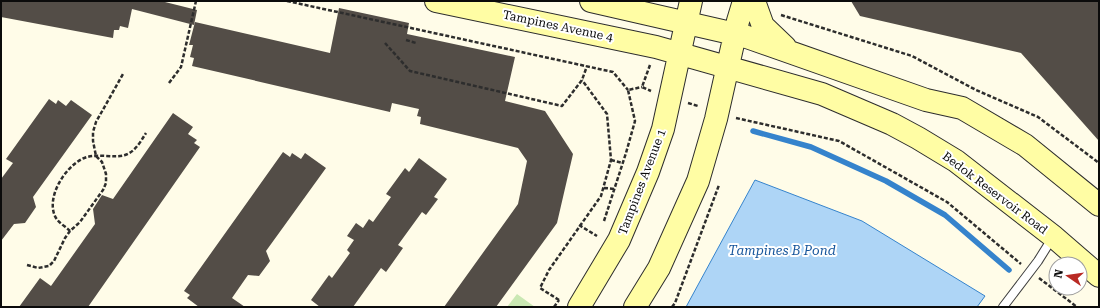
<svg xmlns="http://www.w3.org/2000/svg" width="1100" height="308" font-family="'Roboto Serif',serif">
  <rect width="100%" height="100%" fill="#fffce8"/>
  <path fill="#cae8b3" d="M517 294 535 307H507Z"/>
  <path fill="#aed5f6" stroke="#3583cc" d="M755 180 862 221 985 296 977 307H686Z"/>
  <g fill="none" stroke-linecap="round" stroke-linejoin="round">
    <path stroke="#3583cc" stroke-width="5.5" d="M753 131 811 147 886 181 945 215 1009 270"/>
  </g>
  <path fill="#534d47" d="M1 1H161L197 10 194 25 132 9 128 28 120 26 119 30H114L113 38 1 17Z
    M851 1H1099V141L1021 53 860 16Z
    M339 8 409 23 407 34 515 57 505 101 545 111 573 154 557 223 496 307H444L518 204 527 161 518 148 420 124 421 117 417 116 419 109 392 103 390 112 192 66 194 58 190 57 193 45H189L195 22 330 53Z
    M49 99 56 104 58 100 66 106 71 100 92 115 33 197 36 207 25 223 14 224 1 241V179L13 163 6 159Z
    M173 113 193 127 188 134 197 140 194 143 200 147 88 307H19L40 278 51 286 95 224 93 209 102 195 113 199Z
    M283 152 290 157 292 153 301 159 305 153 326 168 266 251 270 261 259 276 248 275 232 298 245 307H199L187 298 190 295 184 291Z
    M419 158 447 179 434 197 438 199 426 215 422 212 398 245 403 248 386 272 381 268 353 307H320L311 300 329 275 332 278 350 253 347 250 354 240 347 236 356 223 363 228 369 219 373 222 391 197 386 194 405 168 409 172Z"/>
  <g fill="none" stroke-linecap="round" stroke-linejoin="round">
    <defs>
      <path id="lane" d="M1003 307 1038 261 1053 237"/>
      <path id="secondary" d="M436 1 656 47 822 94 892 124 918 138 956 161 1054 237 1099 276
        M591 1 744 36 926 100 962 108 1025 145 1099 205
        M754 1 763 26 785 47
        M579 307 619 240 648 172 663 129 691 1
        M635 307 659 268 698 181 716 119 738 21 744 1"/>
    </defs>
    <use href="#lane" stroke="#3e3e3e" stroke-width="10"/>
    <use href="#secondary" stroke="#2d2d2d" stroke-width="24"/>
    <path stroke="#2d2d2d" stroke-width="2.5" stroke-dasharray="4 2" stroke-linecap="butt" d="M287 1 613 72 628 90
      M781 15 912 56 976 90 1038 117 1099 163
      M406 40 416 43
      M385 43 410 71 562 106 582 80 587 66
      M650 65 642 87 651 91
      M169 83 181 67 196 1
      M688 103 698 106
      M736 118 839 141 947 202 1021 264
      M611 160 623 163
      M604 188 615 189
      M604 221 626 153 635 121 628 90 642 87
      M579 225 597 236
      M70 231C66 227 59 223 56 218 45 199 64 168 82 159 96 152 114 159 125 155 135 152 141 141 146 133
      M27 265 38 268 49 266 54 261 65 238 70 231 80 222 103 190 106 183V174L102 162 96 156 93 141V132L96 122 123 74
      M1039 278 1077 307
      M559 300 540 288 549 270 601 196 611 160 607 114 582 80
      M554 307 559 300
      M672 307 675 303 719 185"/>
    <use href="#lane" stroke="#fff" stroke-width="8"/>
    <use href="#secondary" stroke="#fffda4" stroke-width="22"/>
  </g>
  <g text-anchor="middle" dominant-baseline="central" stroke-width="4" stroke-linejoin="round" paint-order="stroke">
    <g font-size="12" fill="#0b0b0b" stroke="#fff">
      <text transform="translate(558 26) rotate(12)">Tampines Avenue 4</text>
      <text transform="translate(642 182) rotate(-69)">Tampines Avenue 1</text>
      <text transform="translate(995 193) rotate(37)">Bedok Reservoir Road</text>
    </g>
    <g font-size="13" font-style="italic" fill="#16559b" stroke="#fff">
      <text x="782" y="250">Tampines B Pond</text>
    </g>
  </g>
  <rect width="1100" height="308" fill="none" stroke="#0b0b0b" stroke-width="4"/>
  <g transform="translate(1068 276) rotate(283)"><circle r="19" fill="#ffffff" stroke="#9d9d9d"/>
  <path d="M0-3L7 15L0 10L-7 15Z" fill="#b92a24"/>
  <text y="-6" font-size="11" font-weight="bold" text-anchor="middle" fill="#0b0b0b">N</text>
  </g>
</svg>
